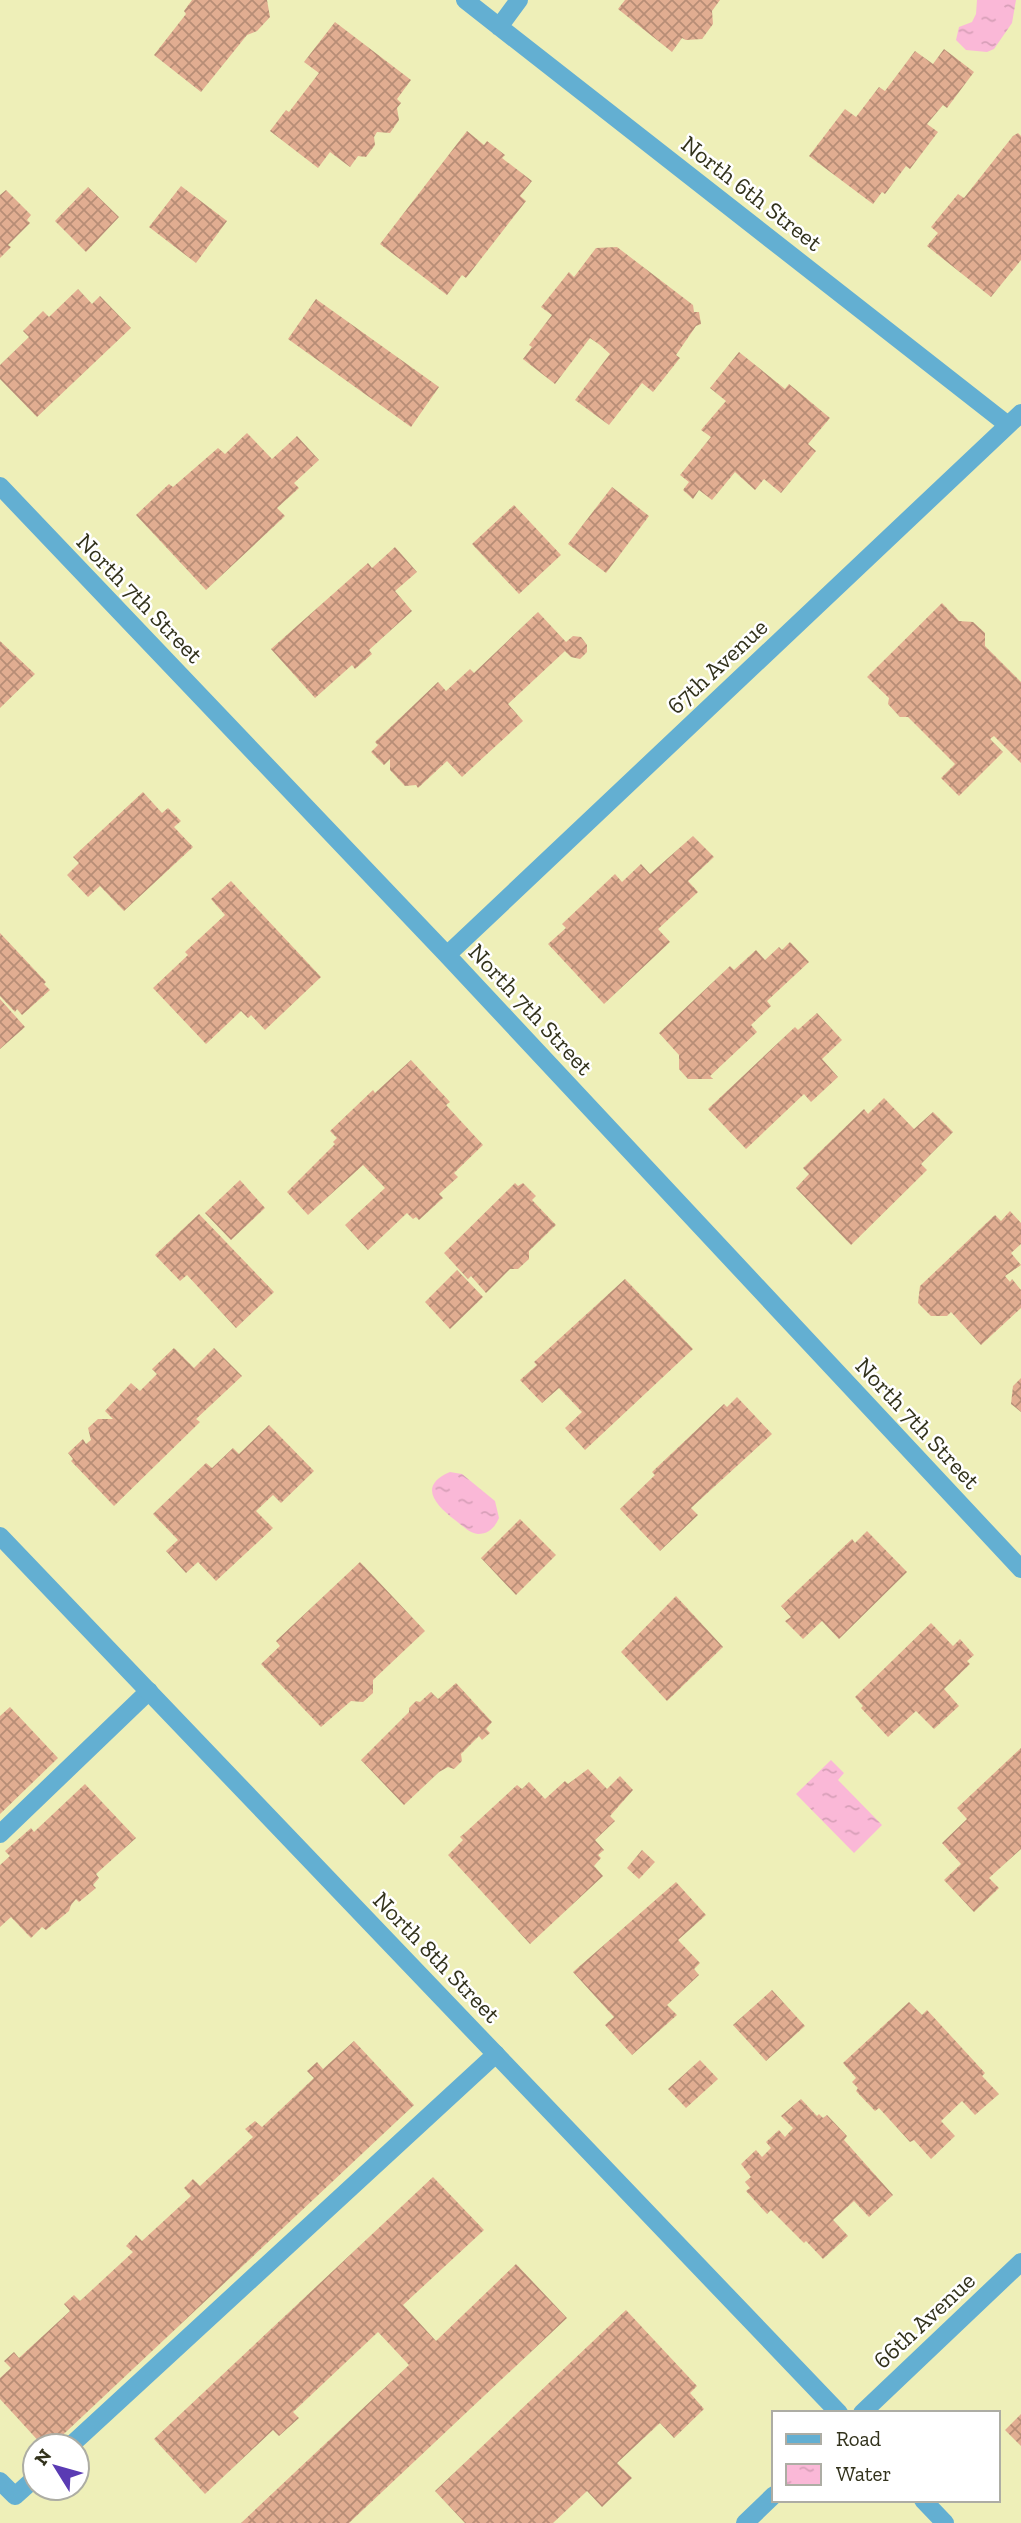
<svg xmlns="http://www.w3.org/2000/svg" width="1021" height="2523" font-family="'Zilla Slab',serif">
  <defs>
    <pattern id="water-ripples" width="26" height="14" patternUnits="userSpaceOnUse" patternTransform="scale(1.75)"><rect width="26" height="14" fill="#fab8d7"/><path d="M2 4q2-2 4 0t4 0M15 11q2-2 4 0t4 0" fill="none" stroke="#d79fb8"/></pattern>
    <pattern id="building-cross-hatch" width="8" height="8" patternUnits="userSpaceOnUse" patternTransform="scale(1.75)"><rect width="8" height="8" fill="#e1ad91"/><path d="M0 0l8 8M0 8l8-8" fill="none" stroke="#b78d76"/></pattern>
  </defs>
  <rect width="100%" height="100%" fill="#eeefb8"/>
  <path fill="url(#water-ripples)" d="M977 0H1016L1012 23 994 49 987 52 966 50 956 40 959 27 972 22 976 14Z
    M450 1472 462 1474 495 1501 499 1518C495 1527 489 1534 478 1534 469 1533 462 1525 455 1520 436 1505 417 1486 450 1472Z
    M831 1760 844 1773 838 1780 882 1825 854 1853 796 1794Z"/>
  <path fill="url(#building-cross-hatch)" d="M192 0H267L270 17 257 31 247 35 201 92 154 55 186 14 184 11Z
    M625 0H720L712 11 713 24 702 39 686 40 682 38 672 52 618 9Z
    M335 22 411 80 397 99 401 103 397 108 399 120 390 133 377 132 374 137 375 145 366 157 358 156 350 167 330 152 318 168 270 131 286 110 289 112 319 73 304 62Z
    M944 49 974 72 947 108 943 105 927 124 938 132 910 169 906 166 885 194 882 192 873 204 809 156 845 109 856 117 879 87 885 91 915 51 933 64Z
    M467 131 484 145 487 141 505 155 502 158 532 181 520 196 526 201 466 278 462 275 447 295 380 244Z
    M1018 133 1021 136V260L991 297 927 246 938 233 931 227 958 194 964 198 1013 136Z
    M181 186 227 221 196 263 149 227Z
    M88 187 119 217 86 252 55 221Z
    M6 190 31 215 27 220 30 223 8 245 11 247 0 258V195Z
    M617 247 693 305 694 312H699L701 324 696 326 676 355 680 358 653 392 642 383 609 425 575 400 610 354 600 345 590 338 555 384 523 359 532 347 529 345 552 315 541 307 569 272 574 277 596 248Z
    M78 289 92 304 100 296 131 328 37 417 0 379V365L29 337 23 331 43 311 49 317Z
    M316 299 439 387 411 427 288 339Z
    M739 352 785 389 789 384 830 418 808 444 816 451 781 493 764 479 755 490 735 472 712 500 699 490 693 499 683 490 689 482 680 475 711 437 701 430 726 401 710 388Z
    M247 433 272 459 297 436 319 460 294 483 299 488 277 508 285 516 206 590 136 515 169 484 173 487 218 448 225 454Z
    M612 487 649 516 606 573 568 544Z
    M514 505 561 555 519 594 472 544Z
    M395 547 417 572 395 591 412 611 369 650 372 654 355 669 352 665 315 698 271 649 368 563 372 568Z
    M942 603 959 621 973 622 985 633V646L1021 682V763L994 736 990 739 1003 752 959 796 941 778 955 764 908 717H900L888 704 889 698 867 677Z
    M538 612 566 642 573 636 581 637 587 645V652L580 659 571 657 565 651 508 704 523 721 462 777 447 761 418 788 416 785 405 786 390 770V759L384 765 371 752 378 745 375 742 438 682 446 691 470 669 474 673Z
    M0 641 35 674 0 708Z
    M143 792 162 813 168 808 181 821 174 827 193 847 124 911 100 886 88 897 67 875 79 863 73 857Z
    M693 836 714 857 688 881 698 892 658 929 670 942 604 1004 548 944 566 928 562 924 615 874 622 882 641 864 650 874Z
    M231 881 321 977 265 1030 251 1015 248 1018 241 1011 206 1044 153 988 188 955 185 952 225 915 211 899Z
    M0 933 46 982 44 984 50 990 22 1015 17 1009 15 1012 0 996Z
    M790 942 809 962 767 1001 771 1006 751 1025 757 1032 710 1076 713 1079H688L679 1069V1055L659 1033 730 966 734 970 756 950 765 960 779 947 782 950Z
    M0 999 25 1027 0 1049Z
    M817 1013 842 1040 822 1059 838 1077 811 1102 804 1094 746 1149 708 1109 795 1027 798 1030Z
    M411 1060 450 1102 446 1105 483 1145 454 1173 458 1177 439 1194 443 1198 419 1220 416 1217 413 1219 407 1213 368 1250 345 1225 385 1188 363 1165 308 1215 287 1192 335 1144 333 1142 337 1138 330 1131 373 1090 375 1093Z
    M884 1098 914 1129 933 1112 953 1132 921 1164 927 1170 851 1245 796 1188 809 1174 803 1168 864 1109 868 1114Z
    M240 1180 265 1208 231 1240 205 1213Z
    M515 1183 518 1186 523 1183 536 1196 532 1200 556 1225 529 1251V1259L518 1269H510L486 1293 471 1276 468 1279 444 1253Z
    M1010 1211 1021 1223V1244L1011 1253 1021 1265 1005 1276 1010 1282 1012 1279 1021 1290V1308L981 1345 951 1312 947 1316H931L918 1303 920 1286 995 1215 1001 1221Z
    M199 1214 274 1292 236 1328 187 1275 180 1281 155 1255Z
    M457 1270 483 1297 450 1329 425 1302Z
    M625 1279 693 1349 585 1450 565 1428 582 1412 559 1388 542 1403 520 1380 537 1365 534 1362Z
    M174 1348 194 1368 214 1348 242 1376 196 1419 200 1422 114 1506 71 1461 73 1459 68 1453 83 1439 86 1444 91 1440 88 1428 98 1419H113L105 1411 131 1383 140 1391 157 1374 152 1369Z
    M1021 1378V1412L1011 1404 1013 1386Z
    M737 1397 772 1434 691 1508 698 1515 660 1551 620 1509 655 1475 652 1472 724 1404 727 1407Z
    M269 1425 314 1471 281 1503 273 1495 256 1511 273 1528 216 1581 198 1562 186 1573 166 1551 178 1540 153 1514 206 1463 212 1468 233 1448 239 1454Z
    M520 1519 556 1555 516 1595 481 1558Z
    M867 1531 907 1572 839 1639 822 1621 803 1639 785 1621 791 1617 781 1606 852 1539 855 1543Z
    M360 1562 425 1631 373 1680V1693L363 1702 351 1701 321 1727 261 1664 280 1646 276 1641Z
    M676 1596 723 1647 667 1701 621 1652Z
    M931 1623 953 1646 960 1639 974 1655 967 1661 970 1664 944 1689 959 1706 934 1729 916 1711 888 1737 861 1708 863 1706 855 1697Z
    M456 1683 492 1722 486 1729 490 1733 482 1740 479 1736 461 1754 462 1761 454 1769 448 1767 439 1772 404 1805 361 1760 409 1712V1708L416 1701 420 1702 431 1692 438 1699Z
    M10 1707 58 1758 0 1814V1716Z
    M1021 1748V1849L989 1878 999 1888 974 1912 944 1880 961 1864 942 1843 967 1819 957 1808Z
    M588 1769 607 1789 620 1776 633 1790 610 1816 615 1821 595 1840 604 1850 598 1855 601 1858 594 1866 603 1876 530 1944 448 1855 463 1840 460 1837 466 1832 517 1785 522 1789 529 1782 545 1799 565 1781 568 1784Z
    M85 1784 136 1838 96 1874 99 1878 93 1885 96 1888 79 1902 76 1899 71 1905 69 1911 46 1930 42 1927 31 1938 11 1917 0 1927V1865L10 1856 5 1851 31 1828 34 1832Z
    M642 1850 655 1862 639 1879 627 1868Z
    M676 1882 706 1915 678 1940 700 1963 694 1969 699 1975 667 2005 677 2015 632 2055 605 2025 614 2017 573 1972Z
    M772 1990 805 2026 766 2061 733 2025Z
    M909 2002 922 2015 927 2010 985 2073 982 2076 999 2094 975 2115 962 2101 941 2121 955 2136 931 2159 914 2140 910 2142 879 2108 875 2111 856 2091 858 2088 852 2082 856 2078 843 2063Z
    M354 2041 414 2105 51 2446H43L0 2399V2378L11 2368 4 2361 14 2352 19 2358 70 2311 64 2304 74 2295 80 2301 133 2252 126 2246 136 2235 142 2241 191 2196 184 2188 193 2179 200 2186 253 2137 245 2129 255 2121 262 2127 314 2078 307 2071 317 2062 323 2069Z
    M700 2060 718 2079 686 2108 668 2089Z
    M801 2099 817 2116 819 2114 823 2118 827 2115 847 2136 844 2140 893 2195 869 2217 854 2201 833 2220 848 2236 823 2259 806 2241 804 2243 771 2210 767 2214 746 2191 750 2188 745 2182 751 2177 741 2164 756 2150 762 2157 771 2148 766 2142 779 2130 785 2137 793 2128 781 2116Z
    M433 2177 484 2230 403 2305 436 2341 516 2264 567 2318 349 2523H241L409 2365 378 2332 293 2412 299 2418 279 2436 273 2430 205 2494 154 2439Z
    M626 2310 697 2386 690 2393 704 2409 674 2438 660 2423 617 2463 632 2478 602 2507 587 2491 553 2523H465L435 2491Z
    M1021 2414V2446L1005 2430Z"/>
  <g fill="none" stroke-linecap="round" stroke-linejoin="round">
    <path stroke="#63afd2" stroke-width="18" d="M0 1834 149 1691
      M70 2446 496 2054
      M0 2481 15 2496 35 2478"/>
    <path stroke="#63afd2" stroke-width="18" d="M465 0 1008 425
      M499 27 519 0
      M0 486 447 955 1021 1569
      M447 955 1021 413
      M0 1536 839 2413
      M923 2500 945 2523"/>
    <path stroke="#63afd2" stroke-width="18" d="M862 2413 1021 2262
      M745 2523 774 2495"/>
  </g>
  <g text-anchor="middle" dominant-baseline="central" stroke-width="5" stroke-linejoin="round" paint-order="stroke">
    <g font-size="24" fill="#32321c" stroke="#fff">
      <text transform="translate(752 193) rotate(38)">North 6th Street</text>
      <text transform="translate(140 598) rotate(46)">North 7th Street</text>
      <text transform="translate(717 666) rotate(-43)">67th Avenue</text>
      <text transform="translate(531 1009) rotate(47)">North 7th Street</text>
      <text transform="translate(918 1423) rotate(47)">North 7th Street</text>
      <text transform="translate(437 1957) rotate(46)">North 8th Street</text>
      <text transform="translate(924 2320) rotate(-43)">66th Avenue</text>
    </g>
  </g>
  <rect x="772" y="2411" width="228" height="91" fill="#ffffff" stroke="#adada4" stroke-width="2"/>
  <rect x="786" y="2434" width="35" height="10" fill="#63afd2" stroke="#adada4" stroke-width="2"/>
  <text x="836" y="2446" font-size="21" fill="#32321c">Road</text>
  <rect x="786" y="2464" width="35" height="21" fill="url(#water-ripples)" stroke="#adada4" stroke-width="2"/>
  <text x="836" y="2481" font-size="21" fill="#32321c">Water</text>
  <g transform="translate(56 2467) rotate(307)"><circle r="33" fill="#ffffff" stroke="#adada4" stroke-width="2"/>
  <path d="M0-5L12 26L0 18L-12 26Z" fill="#5a3bb3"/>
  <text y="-10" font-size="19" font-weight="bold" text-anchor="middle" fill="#32321c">N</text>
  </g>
</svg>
